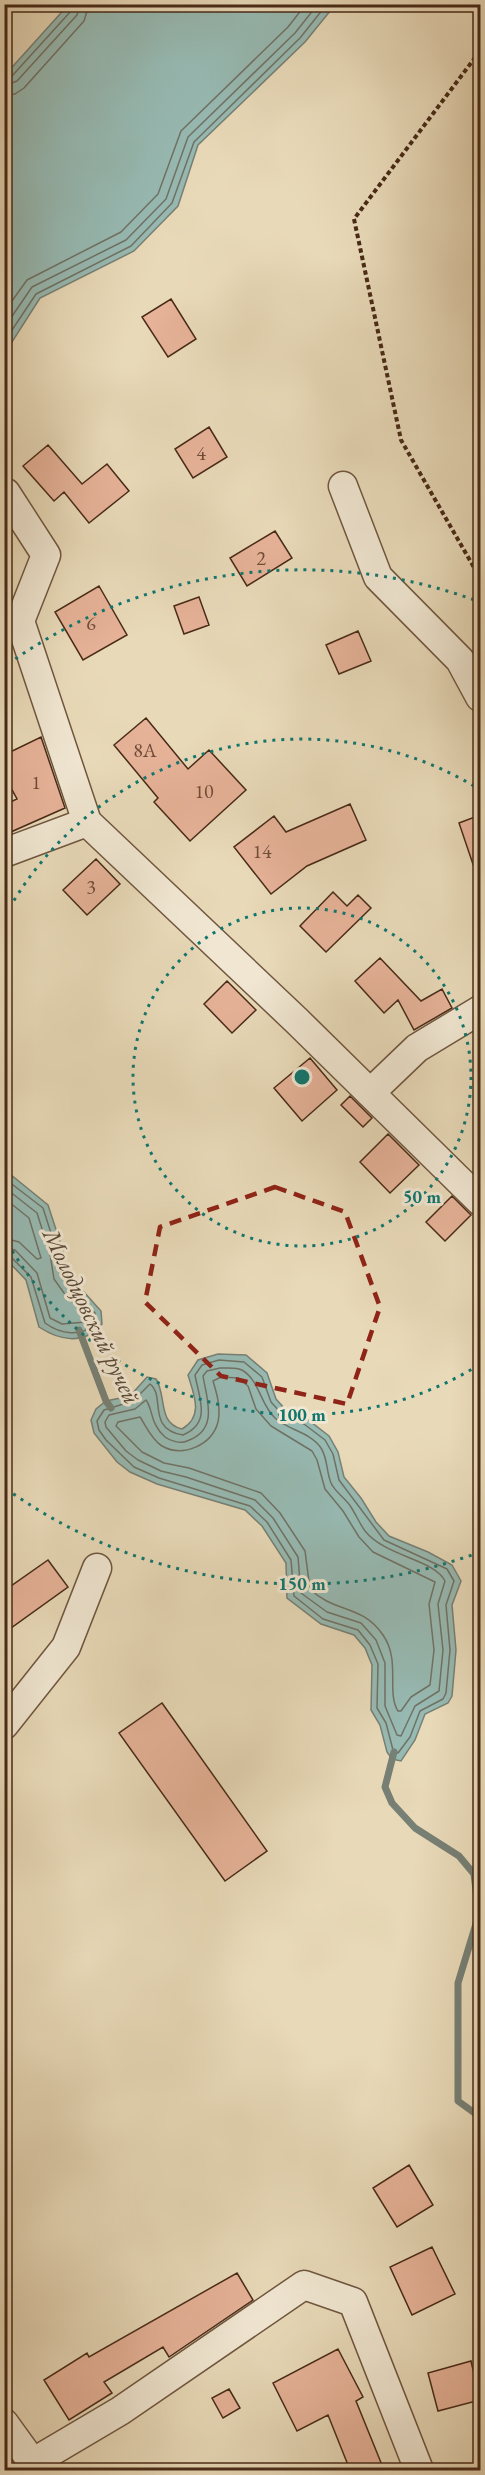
<svg xmlns="http://www.w3.org/2000/svg" width="485" height="2475" font-family="'EB Garamond',serif">
  <rect width="100%" height="100%" fill="#e8d9b8"/>
  <filter id="stains"><feTurbulence type="fractalNoise" baseFrequency=".00333" numOctaves="4"/><feColorMatrix values="0 0 0 0 .2 0 0 0 0 .09 0 0 0 0 .02 0 0 0 .5 -.17"/></filter>
  <radialGradient id="worn" r=".72"><stop offset=".6" stop-color="#630" stop-opacity="0"/><stop offset="1" stop-color="#630" stop-opacity=".3"/></radialGradient>
  <path fill="#97bab3" stroke="#778075" stroke-width="1.5" d="M69 4 335 5 305 42 198 145 178 206 134 251 40 298 5 353V75Z
    M5 1170 48 1205 63 1251 67 1273 101 1311 102 1324C85 1345 60 1341 39 1327L26 1280 5 1258Z
    M218 1354 246 1355 267 1373 276 1399 286 1410 307 1419 329 1436 338 1452 344 1477 361 1498 376 1522 389 1536 428 1552 452 1565 461 1581 452 1605 456 1650 452 1696 448 1703 425 1714 415 1740 401 1761 392 1759 387 1752 380 1725 371 1710 372 1665 365 1648 354 1635 321 1624 287 1598 286 1563 262 1526 245 1510 157 1484 130 1472 117 1462 94 1433 91 1420 96 1409 106 1401 130 1396 147 1377 156 1379C167 1396 157 1423 182 1429 204 1416 194 1395 188 1375L198 1360Z"/>
  <g fill="none" stroke-linecap="round" stroke-linejoin="round">
    <path stroke="#707265" stroke-width="1.5" d="M4 79 12 76 71 11 73 4
      M4 86 17 81 77 15 80 4
      M4 95 15 94 24 88 84 21 89 4
      M4 312 27 280 121 232 158 194 181 131 288 27 306 4
      M4 328 32 287 126 240 166 199 188 137 295 33 318 4
      M4 342 36 294 131 246 172 203 194 142 300 38 327 4
      M4 1178 43 1208 57 1252 61 1276 95 1313V1323C82 1338 60 1334 45 1323L31 1277 11 1257 4 1255
      M4 1187 37 1213 50 1254 54 1279 64 1293 87 1317 86 1322 62 1324 50 1318 37 1273 15 1250 4 1247
      M4 1198 29 1218 41 1258 37 1259 19 1242 4 1238
      M219 1360 244 1362 262 1377 271 1402 282 1414 304 1424 325 1440 333 1454 339 1480 384 1540 447 1569 454 1581 446 1605 450 1650 446 1693 443 1699 420 1711 410 1737 398 1753 393 1750 386 1723 377 1708 378 1664 370 1645 358 1630 323 1619 294 1596 291 1560 267 1522 250 1506 159 1478 134 1467 106 1440 99 1430 97 1421 104 1410 133 1401 150 1384C166 1396 146 1429 183 1435 212 1423 199 1398 195 1375L202 1365Z
      M220 1368C227 1368 237 1367 242 1370 260 1381 260 1404 275 1418 288 1430 310 1432 321 1448 328 1459 326 1471 331 1483 335 1492 346 1499 351 1507 356 1515 360 1524 365 1531 386 1557 434 1559 445 1581L438 1604 443 1650 439 1691 415 1706 401 1736 397 1735 385 1706V1663L376 1640 361 1623 327 1612 301 1593 298 1557 273 1518 255 1500 186 1477 161 1471 138 1460 126 1451 106 1427 105 1422 109 1415 135 1409 146 1400C153 1409 150 1424 165 1437 170 1441 181 1444 187 1441 219 1430 207 1400 203 1376L207 1371Z
      M221 1377 238 1378 248 1386 256 1409 271 1426 312 1451 317 1460 325 1489 343 1511 359 1537 373 1552 435 1582 429 1604 434 1650 430 1685 411 1697 401 1711H398C386 1692 401 1661 383 1635 362 1604 334 1613 310 1589L305 1551 280 1513 261 1493 189 1468 164 1463 142 1452 116 1426 118 1422 140 1417C146 1426 152 1440 162 1446 183 1458 212 1445 218 1422 221 1408 217 1394 213 1381Z"/>
    <path stroke="#778075" stroke-width="7" d="M79 1330 106 1401 111 1408
      M394 1752 385 1787 392 1803 415 1828 459 1856 474 1874 479 1914 458 1983V2101L480 2117"/>
  </g>
  <path fill="#e6b298" stroke="#482a17" stroke-width="1.5" d="M171 299 196 339 168 357 142 317Z
    M209 427 227 457 193 478 175 449Z
    M48 445 82 484 107 464 129 491 89 523 64 492 54 501 23 466Z
    M275 531 292 558 247 586 230 558Z
    M99 586 127 635 83 660 55 612Z
    M199 597 209 625 184 634 174 606Z
    M358 631 371 661 339 674 326 645Z
    M146 718 188 769 209 750 246 790 190 841 154 802 158 798 114 745Z
    M41 737 65 808 4 835V805L17 799 4 775V755Z
    M350 804 366 840 307 866 271 894 234 847 274 816 286 832Z
    M480 815V875L477 876 459 823Z
    M96 859 120 884 87 915 63 890Z
    M333 892 347 906 358 895 371 908 326 952 300 926Z
    M380 958 421 1001 442 989 452 1008 414 1030 398 1000 384 1013 355 981Z
    M227 981 256 1010 232 1033 204 1004Z
    M310 1058 337 1090 302 1121 274 1088Z
    M350 1096 372 1118 363 1127 341 1105Z
    M388 1134 419 1165 390 1193 360 1162Z
    M452 1196 471 1215 445 1241 426 1222Z
    M48 1560 68 1587 4 1633V1591Z
    M162 1703 267 1851 225 1881 119 1733Z
    M409 2165 433 2205 397 2227 373 2188Z
    M432 2247 455 2294 412 2315 390 2267Z
    M237 2273 253 2300 169 2357 163 2347 104 2382 112 2393 69 2420 44 2380 87 2353 89 2357Z
    M338 2349 363 2397 356 2401 384 2470H350L328 2415 297 2431 273 2383Z
    M471 2361 480 2400 438 2411 428 2373Z
    M229 2389 240 2408 223 2418 212 2398Z"/>
  <g fill="none" stroke-linecap="round" stroke-linejoin="round">
    <defs>
      <path id="minor" d="M343 486 378 577 460 660 480 697
        M6 493 46 555 20 621 87 822 297 1021 480 1201
        M4 853 87 822
        M370 1093 417 1048 480 1010
        M4 1725 66 1647 97 1568
        M4 2423 38 2470
        M32 2463 120 2411 304 2285 353 2302 419 2470"/>
    </defs>
    <use href="#minor" stroke="#70563f" stroke-width="31"/>
    <path stroke="#482a17" stroke-width="4" stroke-dasharray="4.5 3" stroke-linecap="butt" d="M480 51 354 219 401 440 480 578"/>
    <use href="#minor" stroke="#f0e6d1" stroke-width="28"/>
  </g>
  <path fill="none" stroke="#8f2418" stroke-width="4.5" stroke-dasharray="12 8" stroke-linejoin="round" d="M275 1187 345 1212 380 1307 347 1404 221 1376 145 1302 160 1227Z"/>
  <g fill="none" stroke="#0f766e" stroke-width="3" stroke-dasharray="3 6">
    <circle cx="302" cy="1077" r="169"/>
    <path d="M479 1365A338 338 0 0 1 5 1238M5 916A338 338 0 0 1 479 789"/>
    <path d="M480 1552A507 507 0 0 1 8 1490M8 664A507 507 0 0 1 480 602"/>
  </g>
  <g text-anchor="middle" dominant-baseline="central" stroke-width="6" stroke-linejoin="round" paint-order="stroke">
    <g font-size="20" fill="#704c37">
      <text x="201" y="453">4</text>
      <text x="261" y="558">2</text>
      <text x="91" y="623">6</text>
      <text x="145" y="750">8А</text>
      <text x="36" y="782">1</text>
      <text x="204" y="791">10</text>
      <text x="262" y="851">14</text>
      <text x="91" y="887">3</text>
    </g>
    <g font-size="24" font-style="italic" fill="#584736" stroke="#f0e6d1">
      <text transform="translate(92 1316) rotate(64)">Молодцовский ручей</text>
    </g>
  </g>
  <circle cx="302" cy="1077" r="9" fill="#0f766e" stroke="#f0e6d1" stroke-width="3"/>
  <g font-size="18" text-anchor="middle" font-weight="bold" fill="#0f766e" stroke="#f0e6d1" stroke-width="6" stroke-linejoin="round" paint-order="stroke">
    <text x="422" y="1203">50 m</text>
    <text x="302" y="1421">100 m</text>
    <text x="302" y="1590">150 m</text>
  </g>
  <rect width="485" height="2475" fill="none" stroke="#e8d9b8" stroke-width="24"/>
  <rect x="6" y="6" width="473" height="2463" fill="none" stroke="#482a17" stroke-width="3"/>
  <rect x="12" y="12" width="461" height="2451" fill="none" stroke="#482a17" stroke-width="1.5"/>
  <rect width="100%" height="100%" filter="url(#stains)"/>
  <rect width="100%" height="100%" fill="url(#worn)"/>
</svg>
